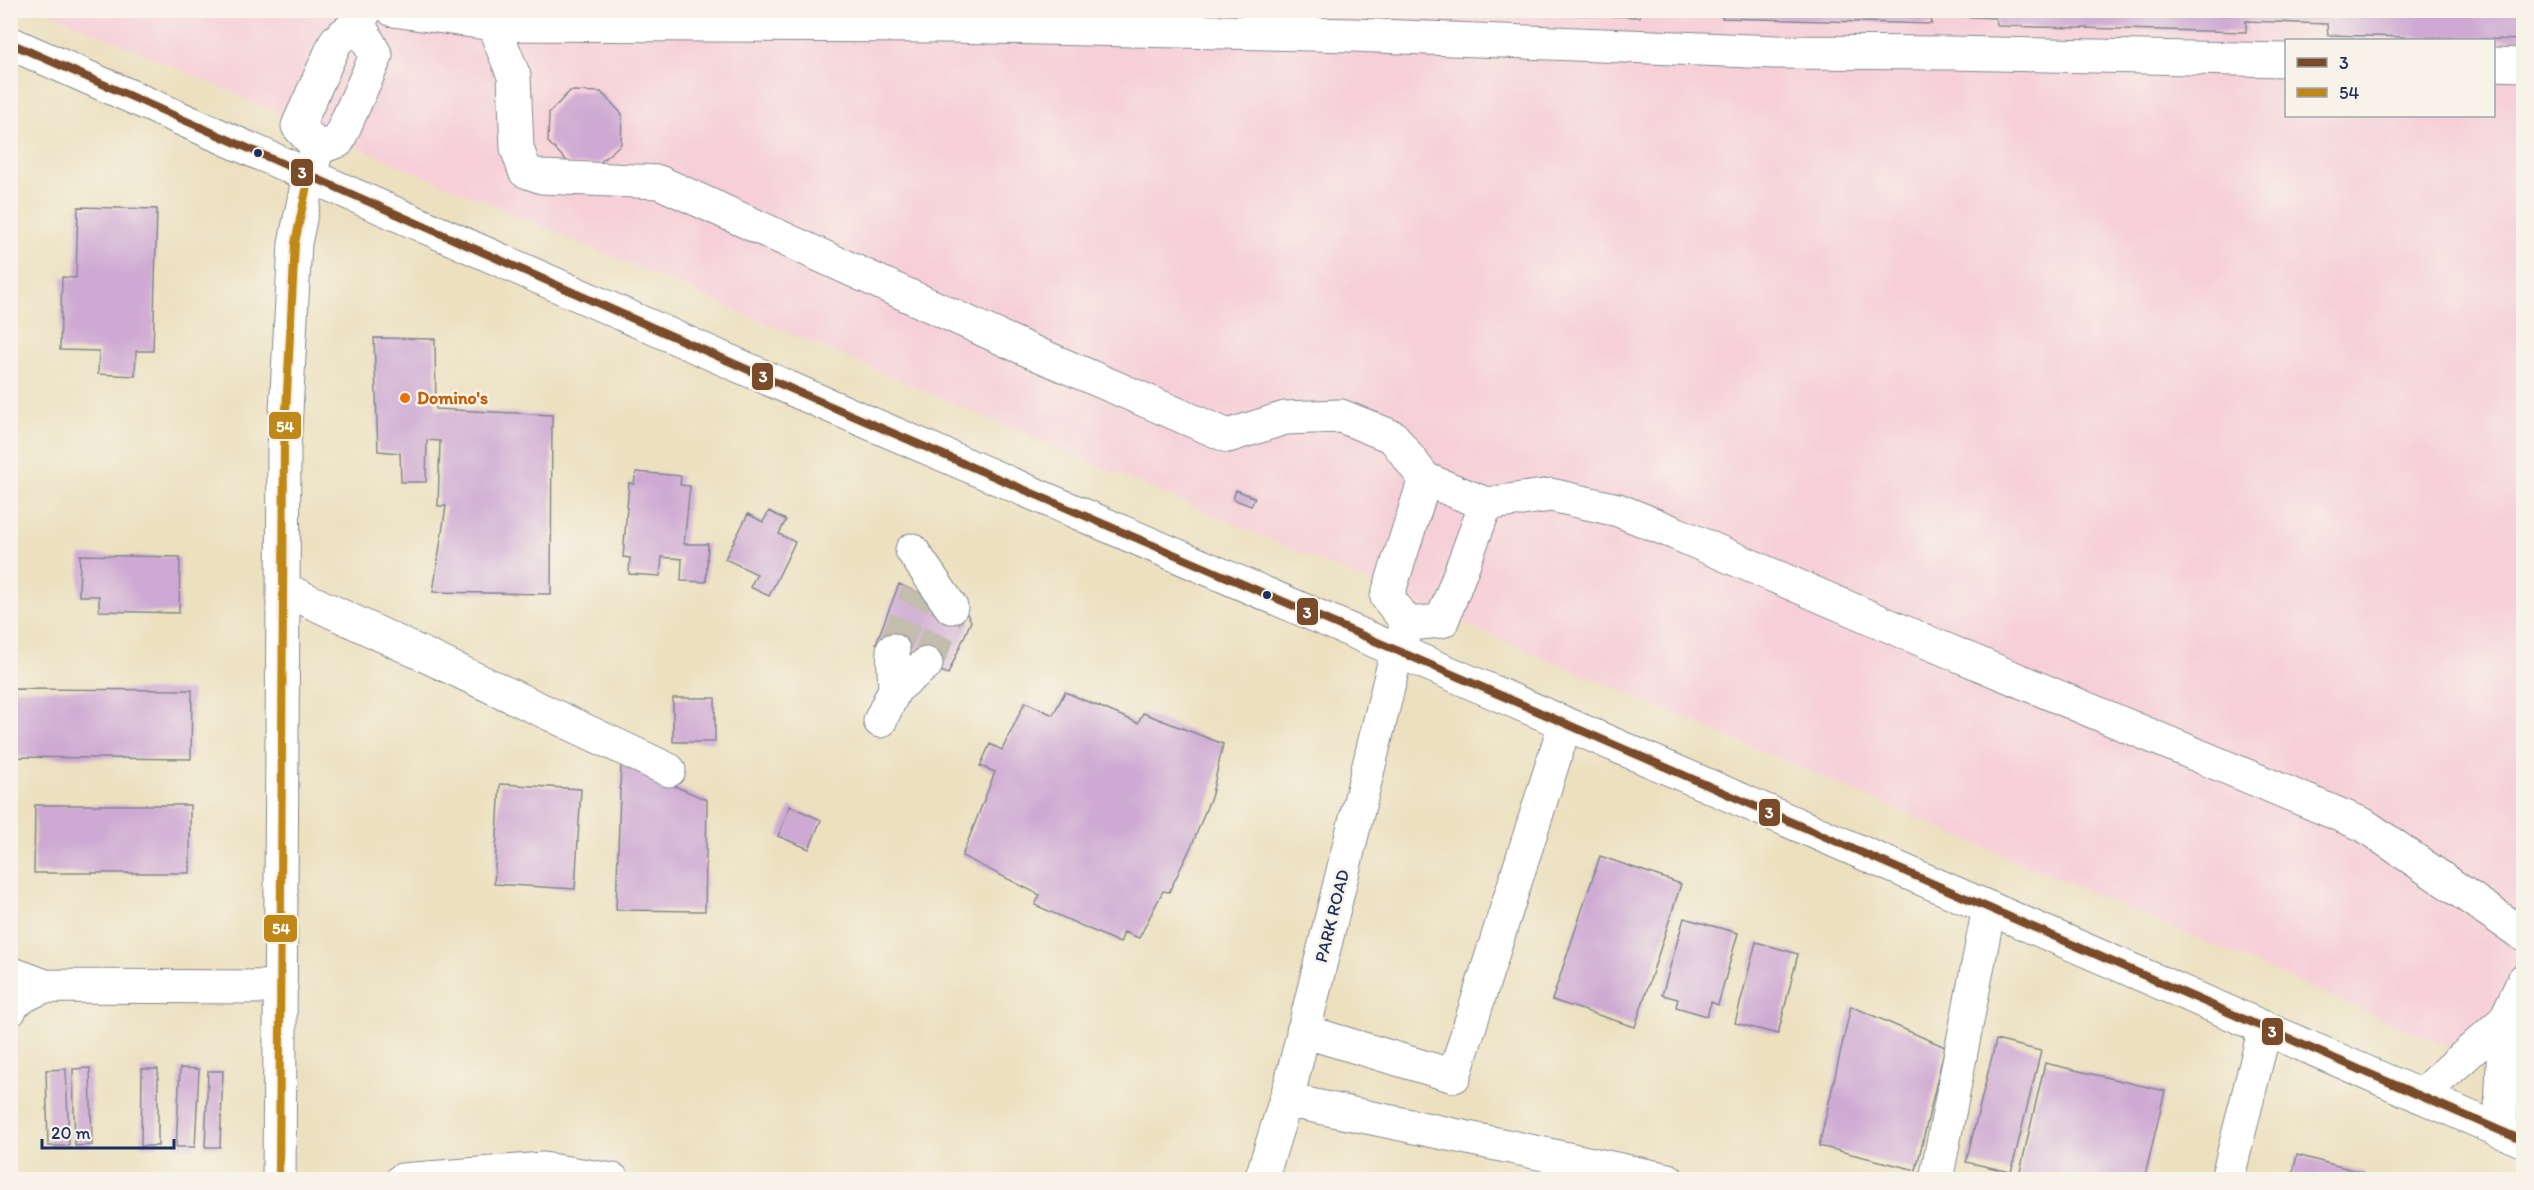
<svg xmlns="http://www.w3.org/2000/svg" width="2534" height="1190" font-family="Itim,sans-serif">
  <rect width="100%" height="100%" fill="#f7f3e8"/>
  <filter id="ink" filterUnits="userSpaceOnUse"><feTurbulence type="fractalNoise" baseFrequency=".0167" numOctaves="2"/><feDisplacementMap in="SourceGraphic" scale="12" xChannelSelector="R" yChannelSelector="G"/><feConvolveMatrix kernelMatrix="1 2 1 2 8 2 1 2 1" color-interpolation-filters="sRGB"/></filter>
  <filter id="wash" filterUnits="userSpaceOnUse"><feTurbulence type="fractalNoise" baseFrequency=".008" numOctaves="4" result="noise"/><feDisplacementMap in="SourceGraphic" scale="24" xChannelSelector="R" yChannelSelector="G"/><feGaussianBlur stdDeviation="1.35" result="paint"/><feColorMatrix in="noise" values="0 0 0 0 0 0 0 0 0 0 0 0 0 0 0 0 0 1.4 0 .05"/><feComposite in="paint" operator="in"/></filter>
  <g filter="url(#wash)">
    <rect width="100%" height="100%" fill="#ece0bf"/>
    <path fill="#f6cfd8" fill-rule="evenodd" d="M46 11H2523V1079L295 120ZM2286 40H2494V116H2286Z"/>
    <g id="blocks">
      <path fill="#cea9d3" d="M1500 10H1640V17L1500 12Z
        M1722 10H2524V40L2328 35 2327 24 2246 21V32L1998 26 1995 18 1931 15 1932 24 1722 18Z
        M570 91 601 92 622 114 621 144 598 164H570L548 142 549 113Z
        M78 207 157 209 153 351H136L135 376 98 374 99 351 60 350 62 277 76 278Z
        M374 338 435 339 436 409 552 415 551 594 433 592 446 506H438L440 441 427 440 426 482H401L400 453 378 451Z
        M636 472 681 476 680 485 690 486 684 544H708L706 582 681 581 682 559 662 557 660 576 629 574 630 558 623 557 629 483 634 484Z
        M1236 490 1255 498 1251 506 1233 499Z
        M769 511 786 520 779 534 795 542 769 596 750 587 757 574 725 559 748 514 763 522Z
        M80 555 180 557 179 613 99 611V596H79Z
        M899 584 967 614 971 621 948 674 876 643Z
        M10 689 192 690 191 759 10 757Z
        M1065 692 1138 723 1143 713 1223 744 1212 794 1192 845 1169 892 1163 891 1139 938 1124 932 1120 943 1035 905 1040 895 962 856 995 772 980 766 990 744 1002 750 1025 702 1053 715Z
        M673 698H715V742H673Z
        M621 763 707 800 705 911 616 910Z
        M500 784 581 789 575 889 494 884Z
        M35 805H190V873H34Z
        M790 806 821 820 809 849 778 836Z
        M1600 856 1681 884 1635 1027 1552 1000Z
        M1684 918 1738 933 1718 1005 1711 1002 1707 1016 1676 1007 1678 999 1662 995Z
        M1756 942 1798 954 1778 1034 1735 1023Z
        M1851 1006 1945 1047 1916 1170 1819 1146Z
        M1996 1040 2041 1051 2011 1172 1966 1162Z
        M2045 1063 2165 1091 2144 1180H2018Z
        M90 1068 92 1145 75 1146 73 1069Z
        M180 1068 199 1069 195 1147H176Z
        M66 1069 69 1146H48L46 1070Z
        M142 1069H158V1146H141Z
        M208 1071H223L220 1147H205Z
        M2297 1155 2364 1173 2362 1180H2291Z"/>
    </g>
  </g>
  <g filter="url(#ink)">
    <use href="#blocks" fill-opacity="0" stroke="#84888e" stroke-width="1.5"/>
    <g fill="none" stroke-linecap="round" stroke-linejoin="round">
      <path stroke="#c2bdac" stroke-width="33" stroke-dasharray="33 16" stroke-linecap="butt" d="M893 650 918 592
        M926 664 951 607"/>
      <defs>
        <path id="minor" d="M393 10 493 24 514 76 517 148 525 171 542 177 659 182 1028 350 1228 436 1285 418 1341 416 1393 437 1425 479 1486 504 1551 495 1618 510 1675 533 1920 639 2364 825 2524 935
          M493 24 950 26 1352 35 1775 52 1951 53 2286 60
          M2494 64 2524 65
          M318 148 298 126 336 41 358 23 366 10
          M318 148 338 141 376 56 358 23
          M912 550 951 607
          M284 589 669 770
          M1408 624 1442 621 1486 504
          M1408 624 1387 597 1425 479
          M895 689 926 664
          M880 721 895 689 893 650
          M10 973 45 986 281 987
          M10 1010 11 1005 25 995 45 986
          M1303 1031 1454 1076 1565 724
          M2420 1096 2505 1020 2524 980
          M1286 1100 1668 1180
          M2500 1131 2505 1020
          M279 1180 284 449 295 243 309 176 318 148
          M402 1180 543 1169 613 1180
          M1261 1180 1291 1083 1397 651 1408 624
          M1936 1180 1989 908
          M2227 1180 2265 1028"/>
        <path id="major" d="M10 43 821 402 1477 685 2524 1141"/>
      </defs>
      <use href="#minor" stroke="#84888e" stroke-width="35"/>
      <use href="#major" stroke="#84888e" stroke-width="35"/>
      <use href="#minor" stroke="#fff" stroke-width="33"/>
      <use href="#major" stroke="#fff" stroke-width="33"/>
      <defs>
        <path id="bus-1" d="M10 43 821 402 1477 685 2524 1141"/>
        <path id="bus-2" d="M279 1180 284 449 295 243 309 176"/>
      </defs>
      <use href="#bus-1" stroke="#f7f3e8" stroke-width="12"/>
      <use href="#bus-2" stroke="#f7f3e8" stroke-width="12"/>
      <use href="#bus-1" stroke="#7a4b2a" stroke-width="8"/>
      <use href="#bus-2" stroke="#c08818" stroke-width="8"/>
    </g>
  </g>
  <g fill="#1b2f5e" stroke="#f7f3e8" stroke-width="2">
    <circle cx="258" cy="153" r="5"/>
    <circle cx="1267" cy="595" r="5"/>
  </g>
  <circle fill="#e8710a" stroke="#f7f3e8" stroke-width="2" cx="405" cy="398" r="6"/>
  <g text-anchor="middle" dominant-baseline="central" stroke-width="5" stroke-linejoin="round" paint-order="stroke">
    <g font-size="18" font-weight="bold" fill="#c56008" stroke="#f7f3e8" text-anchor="start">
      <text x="417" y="398">Domino's</text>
    </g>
    <g font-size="18" fill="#1b2f5e" stroke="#f7f3e8">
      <text transform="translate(1332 916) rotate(-76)">PARK ROAD</text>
    </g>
  </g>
  <g stroke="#f7f3e8" stroke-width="2">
    <rect x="290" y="158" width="24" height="29" rx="6" fill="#7a4b2a"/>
    <rect x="751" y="362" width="23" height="29" rx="6" fill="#7a4b2a"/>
    <rect x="268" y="411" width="34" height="29" rx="6" fill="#c08818"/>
    <rect x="1296" y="597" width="23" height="29" rx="6" fill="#7a4b2a"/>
    <rect x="1758" y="798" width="23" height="29" rx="6" fill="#7a4b2a"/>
    <rect x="263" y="914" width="35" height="29" rx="6" fill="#c08818"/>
    <rect x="2261" y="1017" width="23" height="29" rx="6" fill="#7a4b2a"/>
  </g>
  <g font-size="16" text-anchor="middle" font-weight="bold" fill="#fff">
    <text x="302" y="178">3</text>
    <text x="763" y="382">3</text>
    <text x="285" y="432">54</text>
    <text x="1307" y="618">3</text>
    <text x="1769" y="818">3</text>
    <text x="281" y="934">54</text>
    <text x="2272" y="1037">3</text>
  </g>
  <rect width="2534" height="1190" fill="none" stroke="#f7f3e8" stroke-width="36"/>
  <rect x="2285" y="39" width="210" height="78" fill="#f7f3e8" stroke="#9fa5b1" stroke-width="1.5"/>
  <rect x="2297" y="58" width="30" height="9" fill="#7a4b2a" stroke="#9fa5b1" stroke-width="1.5"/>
  <text x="2339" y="69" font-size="18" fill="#1b2f5e">3</text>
  <rect x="2297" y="88" width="30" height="9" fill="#c08818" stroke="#9fa5b1" stroke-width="1.5"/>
  <text x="2339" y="99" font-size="18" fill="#1b2f5e">54</text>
  <path d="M42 1139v9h132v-9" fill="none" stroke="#1b2f5e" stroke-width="3"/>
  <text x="51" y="1139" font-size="18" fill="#1b2f5e" stroke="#f7f3e8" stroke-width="4.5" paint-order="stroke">20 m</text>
</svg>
